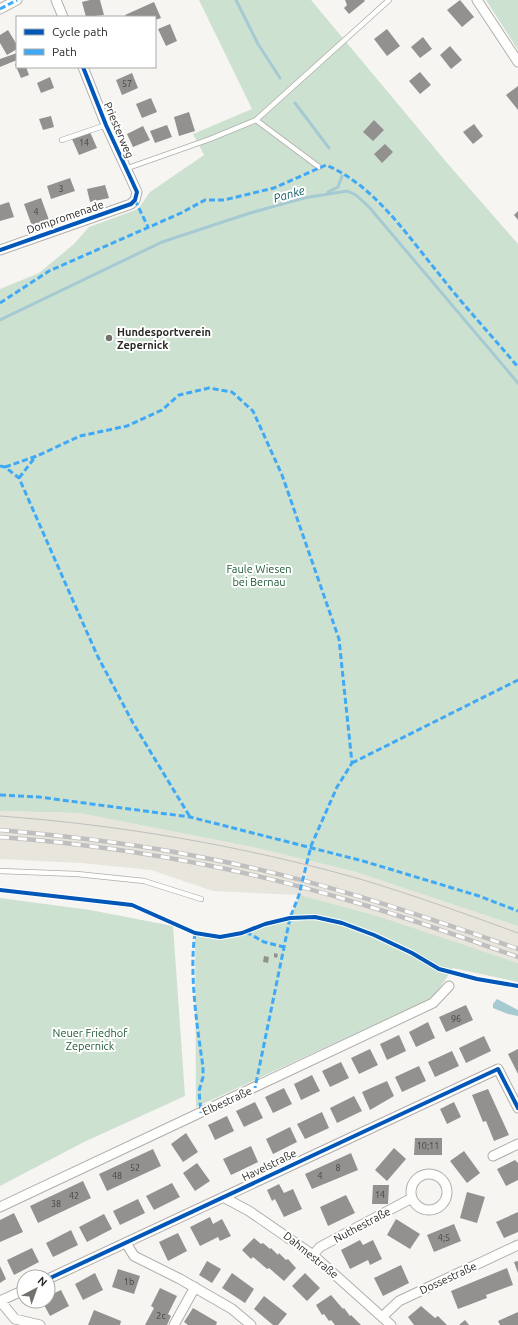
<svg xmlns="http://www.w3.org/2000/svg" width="518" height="1325" font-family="Ubuntu,sans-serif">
  <rect width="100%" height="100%" fill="#f6f5f1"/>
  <path fill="#e8e5dc" d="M0 811 79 813 257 848 356 872 518 924V963L488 953 299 895 213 891 151 870 81 863 0 859Z"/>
  <path fill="#cde1d1" d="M199 0H311L448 164 518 244V926L356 872 257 848 79 813 0 811V289L39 273 74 244 89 227 138 209 150 192 204 155 193 134 252 109Z
    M486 0H518V50Z
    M299 895 377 916 518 963V982L453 968 433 998 196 1107 195 933 220 937 242 933 265 924 290 918Z
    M0 898 90 910 173 926 185 1096 84 1142 0 1186Z"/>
  <path fill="#a5cad2" d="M497 999 518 1010V1016L508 1014 493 1008V1004Z"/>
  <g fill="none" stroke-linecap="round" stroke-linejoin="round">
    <path stroke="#a5cad2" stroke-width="3" d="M236 0 258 44 280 78
      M295 103 329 148
      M328 192 338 187 342 176
      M0 320 162 242 250 213 304 198 347 191 356 195 369 207 518 383"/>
  </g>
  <path fill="#92918f" d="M90 0H100L104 15 86 17 82 2Z
    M345 0H364L365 1 349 14 344 8 347 5Z
    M460 0 474 17 462 27 447 10Z
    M154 2 161 18 155 20V17H126L125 15Z
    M170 24 177 41 166 46 158 29Z
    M387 29 400 46 387 56 374 39Z
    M8 30 17 45V49L7 55 0 43V35Z
    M423 37 432 49 420 58 411 47Z
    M450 46 462 60 451 69 440 55Z
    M17 53V60L0 67V59Z
    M17 63V67H26L29 75 21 78 15 64Z
    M420 72 431 85 420 94 409 81Z
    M132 73 138 88 122 95 116 80Z
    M50 77 54 88 41 93 37 83Z
    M518 86V110L506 95Z
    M151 98 157 112 142 118 136 104Z
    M189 112 195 131 179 136 174 117Z
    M51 116 54 127 43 130 39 119Z
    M374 120 384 130 373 141 363 132Z
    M474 124 483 136 473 144 463 132Z
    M167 125 172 137 155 143 150 131Z
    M143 126 150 140 133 147 127 134Z
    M90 132 97 148 79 155 72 139Z
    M385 144 393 152 382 163 374 154Z
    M70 178 75 191 51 199 47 186Z
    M105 185 109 198 90 202 87 189Z
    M41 198 49 220 32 226 24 204Z
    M9 202 14 217 0 221V205Z
    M518 211V220L514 215Z
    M274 953 278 954 277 958 274 957Z
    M264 956 269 957 268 963 263 962Z
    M466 1005 473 1020 446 1032 439 1017Z
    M428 1022 435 1038 416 1047 409 1032Z
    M399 1035 406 1051 387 1060 380 1044Z
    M484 1036 491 1051 466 1063 459 1048Z
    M370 1049 378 1065 359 1074 351 1058Z
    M518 1049V1074L508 1054Z
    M452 1051 459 1066 435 1077 428 1062Z
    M341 1062 349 1078 330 1087 322 1071Z
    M419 1066 426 1081 402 1092 395 1077Z
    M312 1075 320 1091 301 1100 294 1084Z
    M387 1081 394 1096 370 1110 362 1092Z
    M284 1088 292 1104 273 1113 265 1097Z
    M488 1089 509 1135 494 1141 486 1121 483 1122 472 1095Z
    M354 1096 362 1111 337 1123 330 1108Z
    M255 1102 263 1118 244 1127 236 1111Z
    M454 1102 461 1117 447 1124 440 1109Z
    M322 1112 329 1128 305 1139 297 1124Z
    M227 1116 234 1131 215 1140 208 1125Z
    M290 1127 297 1142 273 1154 266 1139Z
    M186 1133 198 1152 183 1162 171 1144Z
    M415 1138H442V1155H414Z
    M251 1146 258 1162 231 1175 223 1159Z
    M394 1148 406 1159 387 1181 375 1170Z
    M153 1149 161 1166 107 1191 99 1174Z
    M464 1151 480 1173 467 1183 450 1161Z
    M351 1153 358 1170 312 1189 305 1174Z
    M515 1160 518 1163V1180L506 1186 497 1169Z
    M197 1163 210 1181 195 1191 183 1173Z
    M83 1181 91 1198 38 1223 30 1206Z
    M172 1183 180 1197 154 1210 146 1196Z
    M279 1184 284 1193 293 1189 302 1209 284 1217 275 1199 272 1201 267 1190Z
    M373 1185H389L388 1204H372Z
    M467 1192 485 1197 477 1223 460 1218Z
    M346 1195 355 1213 328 1226 320 1207Z
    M138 1199 145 1213 120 1225 113 1211Z
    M518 1212V1232L504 1238 496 1222Z
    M14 1213 23 1232 0 1242V1220Z
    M104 1214 112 1229 87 1242 79 1227Z
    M210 1217 213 1224 222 1219 231 1236 220 1241 218 1237 200 1246 190 1227Z
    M396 1219 420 1234 410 1249 387 1235Z
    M454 1224 461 1241 434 1252 427 1235Z
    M71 1230 78 1245 53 1257 46 1243Z
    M178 1233 187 1251 168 1261 159 1242Z
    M254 1238 261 1244 263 1243 270 1249 271 1248 278 1255 279 1253 286 1260 288 1259 296 1268 284 1281 269 1268 267 1269 253 1257 251 1259 242 1250Z
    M360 1240 363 1245 373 1240 382 1259 370 1265 368 1260 350 1269 341 1250Z
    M32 1248 39 1262 14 1275 7 1260Z
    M207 1261 221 1269 212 1283 199 1275Z
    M518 1261V1273L514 1262Z
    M401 1265 409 1283 383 1296 374 1278Z
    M0 1266 6 1279 0 1283Z
    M507 1268 513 1285 486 1295 487 1298 458 1309 451 1291Z
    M118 1269 140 1276 134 1294 112 1287Z
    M95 1273 103 1290 83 1300 75 1284Z
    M232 1273 254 1289 245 1303 222 1288Z
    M305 1273 320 1288 307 1301 292 1286Z
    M160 1288 177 1296 168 1314 171 1316 167 1325H145L154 1308 151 1306Z
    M61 1290 69 1306 50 1316 42 1301H48V1296Z
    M331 1295 343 1309 344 1308 350 1316 351 1315 361 1325H335L331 1320 329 1321 324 1314 322 1315 316 1305Z
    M264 1296 287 1314 278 1325H273L254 1309Z
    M421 1306 435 1318 438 1316 447 1325H414L408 1317Z
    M193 1308 217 1322 216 1325H188L184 1322Z
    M94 1310 121 1321 120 1325H88Z
    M518 1312V1325H500L498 1321Z
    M465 1320 469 1325H459Z"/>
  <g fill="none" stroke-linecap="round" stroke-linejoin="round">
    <defs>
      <path id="service" d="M256 120 319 167
        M62 140 106 125
        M125 169 210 139 256 120 389 0
        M0 871 77 874 144 881 201 899"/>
      <path id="minor" d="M56 0 63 17
        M477 0 518 62
        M0 9 17 0
        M0 250 131 204 135 200 137 192 106 125 83 67
        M493 1156 518 1144
        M411 1192a18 18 0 1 1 36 0a18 18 0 1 1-36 0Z
        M223 1197 249 1211 313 1255 391 1325
        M0 1207 433 1003 449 986
        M126 1243 134 1256 180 1279 232 1309 251 1325
        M313 1255 320 1247 412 1198
        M48 1279 498 1069 518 1108
        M0 1301 15 1319 40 1325
        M0 1301 24 1290
        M382 1317 399 1301 518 1245
        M174 1325 195 1287"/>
    </defs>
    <use href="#service" stroke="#b0afac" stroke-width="6"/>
    <use href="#minor" stroke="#b0afac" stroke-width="11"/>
    <use href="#service" stroke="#fefefd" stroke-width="4.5"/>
    <use href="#minor" stroke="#fefefd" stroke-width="9"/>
    <path stroke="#c0bfbf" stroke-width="1" d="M0 816C122 825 243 846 360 879 413 895 466 914 518 933"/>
    <defs>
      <path id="rail" d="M0 830C66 836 131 843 195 856 305 876 412 912 518 949
        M0 837C120 846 239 867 354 902 409 918 464 938 518 957"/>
    </defs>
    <use href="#rail" stroke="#c0bfbf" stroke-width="4.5"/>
    <use href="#rail" stroke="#fff" stroke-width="3" stroke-dasharray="9" stroke-linecap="butt"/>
    <path stroke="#3fa9f5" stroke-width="3" stroke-dasharray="6 3" stroke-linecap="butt" d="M0 9 17 0
      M135 200 148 227
      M0 303 49 271 181 213 205 200H224L274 188 326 165C374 185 407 235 439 274 464 306 492 336 518 367
      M0 466 5 467 19 478 97 655 133 723 190 817
      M5 467 37 456 80 436 127 426 162 410 179 395 209 388 232 392 253 411 282 475 339 639 352 763 337 787 311 846 299 895 290 918 255 1088
      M19 478 36 456
      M352 763 518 680
      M0 795 39 797 190 817 363 861 479 896 518 911
      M246 932 264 942 284 947
      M195 933C189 973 197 1026 203 1067V1077L199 1091 201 1113"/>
    <defs>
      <path id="cycleway" d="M0 250 131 204 135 200 137 192 106 125 83 67
        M0 890 132 905 195 933 220 937 242 933 265 924 290 918 315 917 342 923 374 935 412 953 439 969 477 979 518 986
        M48 1279 498 1069 518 1108"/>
    </defs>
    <use href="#cycleway" stroke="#fff" stroke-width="6"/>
    <use href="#cycleway" stroke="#0057b8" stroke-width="4"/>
  </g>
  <circle fill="#72716e" stroke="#fff" stroke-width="1.5" cx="109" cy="338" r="4"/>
  <g text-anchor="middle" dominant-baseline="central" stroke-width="4" stroke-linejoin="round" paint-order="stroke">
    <g font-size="9" fill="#454441">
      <text x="127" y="84">57</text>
      <text x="84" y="143">14</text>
      <text x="61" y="189">3</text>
      <text x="36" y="212">4</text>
      <text x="456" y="1019">96</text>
      <text x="428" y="1146">10;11</text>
      <text x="135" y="1168">52</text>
      <text x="338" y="1168">8</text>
      <text x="117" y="1176">48</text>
      <text x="320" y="1176">4</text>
      <text x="380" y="1195">14</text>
      <text x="74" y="1196">42</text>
      <text x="56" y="1204">38</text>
      <text x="444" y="1238">4;5</text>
      <text x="129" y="1282">1b</text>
      <text x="161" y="1316">2c</text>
    </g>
    <g font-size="11" fill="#2b2a27" stroke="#fff">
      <text transform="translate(119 130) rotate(67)">Priesterweg</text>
      <text transform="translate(65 217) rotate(-19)">Dompromenade</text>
      <text transform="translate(227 1101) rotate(-25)">Elbestraße</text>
      <text transform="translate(269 1165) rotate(-26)">Havelstraße</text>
      <text transform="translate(362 1225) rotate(-28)">Nuthestraße</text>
      <text transform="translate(311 1255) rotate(39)">Dahmestraße</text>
      <text transform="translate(448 1278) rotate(-25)">Dossestraße</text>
    </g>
    <g font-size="11" font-weight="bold" fill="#2b2a27" stroke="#fff" text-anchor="start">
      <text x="117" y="332">Hundesportverein<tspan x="117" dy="13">Zepernick</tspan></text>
    </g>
    <g font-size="11" fill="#1d5b35" stroke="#fff">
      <text x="259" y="569">Faule Wiesen<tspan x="259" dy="13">bei Bernau</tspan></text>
      <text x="90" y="1033">Neuer Friedhof<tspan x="90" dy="13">Zepernick</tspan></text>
    </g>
    <g font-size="12" font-style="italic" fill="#17606e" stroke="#fff">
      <text transform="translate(289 194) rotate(-16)">Panke</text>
    </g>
  </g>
  <rect x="16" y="16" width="140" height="52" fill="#ffffff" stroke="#aaaaa9"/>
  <rect x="24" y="29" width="20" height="6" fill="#0057b8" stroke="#aaaaa9"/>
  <text x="52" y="36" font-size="12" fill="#2b2a27">Cycle path</text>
  <rect x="24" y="49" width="20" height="6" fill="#3fa9f5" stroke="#aaaaa9"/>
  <text x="52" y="56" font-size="12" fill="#2b2a27">Path</text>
  <g transform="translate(36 1289) rotate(41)"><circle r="19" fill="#ffffff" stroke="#aaaaa9"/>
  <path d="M0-3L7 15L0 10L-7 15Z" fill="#72716e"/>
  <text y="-6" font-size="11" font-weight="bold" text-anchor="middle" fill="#2b2a27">N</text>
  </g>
</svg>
